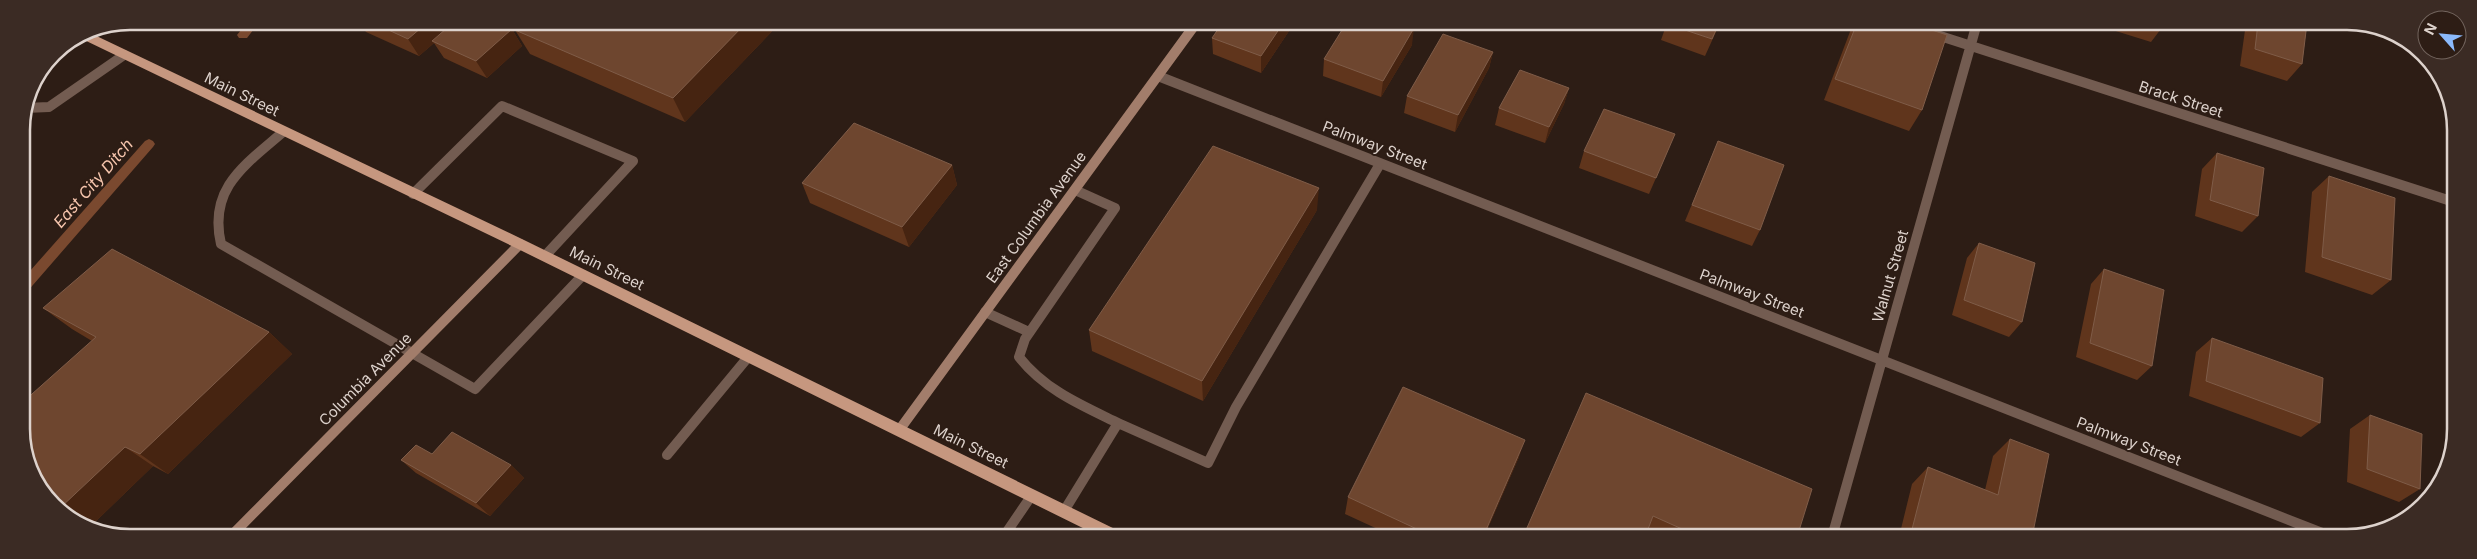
<svg xmlns="http://www.w3.org/2000/svg" width="2477" height="559" font-family="Inter,sans-serif">
  <rect width="100%" height="100%" fill="#2d1d15"/>
  <g fill="none" stroke-linecap="round" stroke-linejoin="round">
    <path fill="#7a492f" fill-rule="evenodd" d="M248 21H260L247 38H239L237 35Z
      M149 139 153 141 155 144 153 147 26 293 22 294V280L145 141Z"/>
    <path stroke="#735c51" stroke-width="10" d="M25 108 49 107 124 55
      M283 132C245 165 208 188 221 244L475 389 583 275
      M1075 190 1115 208 1025 339 1019 357C1045 390 1081 405 1118 423
      M413 194 502 106 633 161 545 256
      M985 312 1029 332
      M667 455 749 356
      M1064 511 1118 423 1208 463 1236 407 1380 164
      M1004 536 1032 495"/>
    <path stroke="#735c51" stroke-width="10" d="M1934 34 2454 202
      M1158 76 2335 538
      M1832 537 1977 23"/>
    <path stroke="#a27d6b" stroke-width="10" d="M900 429 1197 22
      M231 536 520 244"/>
    <path fill="#c6977f" fill-rule="evenodd" d="M86 31 524 240 1121 532 1123 537H1101L516 248 78 37Z"/>
  </g>
  <path fill="#60351c" d="M358 21 495 22 512 29 522 46 487 78 444 58 434 43 419 56 366 32Z
    M524 22H781L685 122 530 54 515 30Z
    M1223 22H1295L1261 73 1213 54 1212 38Z
    M1592 23H1618L1614 30Z
    M1667 23H1720L1705 56 1661 40Z
    M1854 23H1910L1922 110 1909 131 1824 100 1851 29Z
    M2090 23H2164V25L2151 42Z
    M2246 23H2307L2302 64 2287 81 2240 66Z
    M1412 45 1381 97 1323 76 1324 59Z
    M1493 52 1489 68 1455 132 1404 113 1407 96Z
    M1569 88 1564 104 1545 143 1495 125 1499 108Z
    M1675 134 1649 194 1579 168 1584 151Z
    M1718 141 1760 230 1752 246 1685 221Z
    M2217 153 2258 216 2242 232 2195 216 2202 169Z
    M952 165 957 185 909 247 810 203 802 183Z
    M2329 176 2391 280 2372 295 2305 272 2312 192Z
    M1317 210 1203 401 1092 351 1089 330Z
    M1979 243 2022 322 2009 337 1952 315 1967 258Z
    M2104 269 2152 366 2137 380 2076 357 2091 284Z
    M43 308 269 332 292 354 168 474 153 466 91 526 92 341 72 329Z
    M2212 338 2320 423 2301 437 2189 396 2196 352Z
    M1586 393 1797 537H1649L1646 536Z
    M2370 415 2420 489 2399 502 2347 482 2350 429Z
    M2010 439 2032 537H1899L1912 484 1928 467 1985 490 1993 456Z
    M432 454 511 465 524 478 490 516 416 473 401 460Z
    M1519 457 1484 537H1395L1345 514 1348 497Z"/>
  <path fill="#462411" d="M428 22H459L432 41 434 43 419 56 408 39Z
    M747 22H781L685 122 673 98Z
    M1284 22H1295L1261 73V56Z
    M1414 28 1412 45 1381 97 1383 81Z
    M512 29 522 46 487 78 476 61Z
    M1493 52 1489 68 1455 132 1458 115Z
    M1569 88 1564 104 1545 143 1549 127Z
    M952 165 957 185 909 247 902 227Z
    M1319 188 1317 210 1203 401 1202 381Z
    M269 332 292 354 168 474 140 454Z
    M1525 440 1519 457 1484 537H1483Z
    M125 447 153 466 91 526 59 509Z
    M511 465 524 478 490 516 476 503Z"/>
  <path fill="#6e462f" stroke="#7f5c48" d="M369 21 428 22 408 39Z
    M454 22H495L512 29 476 61 432 41Z
    M524 22H747L673 98 515 30Z
    M1223 22H1284L1261 56 1212 38Z
    M1347 22H1397L1414 28 1383 81 1324 59Z
    M1667 23H1719L1712 39 1667 24Z
    M1857 23H1910L1947 35 1922 110 1835 79Z
    M2258 23H2307L2302 64 2255 49Z
    M1443 34 1493 52 1458 115 1407 96Z
    M1520 70 1569 88 1549 127 1499 108Z
    M1604 109 1675 134 1656 178 1584 151Z
    M854 123 952 165 902 227 802 183Z
    M1718 141 1784 165 1760 230 1692 205Z
    M1213 146 1319 188 1202 381 1089 330Z
    M2217 153 2264 168 2258 216 2210 200Z
    M2329 176 2395 198 2391 280 2322 257Z
    M1979 243 2035 263 2022 322 1964 300Z
    M112 249 269 332 140 454 125 447 59 509 53 506 23 451V402L96 337 43 308Z
    M2104 269 2164 290 2152 366 2090 343Z
    M2212 338 2323 378 2320 423 2206 381Z
    M1403 387 1525 440 1483 537H1434L1348 497Z
    M1586 393 1812 489 1797 537H1700L1653 516 1645 537H1523Z
    M2370 415 2422 434 2420 489 2367 469Z
    M452 432 511 465 476 503 401 460 416 445 432 454Z
    M2010 439 2049 454 2032 537H1910L1928 467 1998 495Z"/>
  <g text-anchor="middle" dominant-baseline="central" stroke-width="4" stroke-linejoin="round" paint-order="stroke">
    <g font-size="15" fill="#ddd2cc" stroke="#2d1d15">
      <text transform="translate(242 94) rotate(26)">Main Street</text>
      <text transform="translate(2181 99) rotate(18)">Brack Street</text>
      <text transform="translate(1375 145) rotate(21)">Palmway Street</text>
      <text transform="translate(1036 217) rotate(-54)">East Columbia Avenue</text>
      <text transform="translate(607 268) rotate(26)">Main Street</text>
      <text transform="translate(1890 276) rotate(-74)">Walnut Street</text>
      <text transform="translate(1752 293) rotate(21)">Palmway Street</text>
      <text transform="translate(365 379) rotate(-45)">Columbia Avenue</text>
      <text transform="translate(2129 441) rotate(21)">Palmway Street</text>
      <text transform="translate(971 446) rotate(26)">Main Street</text>
    </g>
    <g font-size="16" font-style="italic" fill="#f6c5ad" stroke="#2d1d15">
      <text transform="translate(93 183) rotate(-49)">East City Ditch</text>
    </g>
  </g>
  <path d="M0 0H2477V559H0ZM130 30H2347A100 100 0 0 1 2447 130V429A100 100 0 0 1 2347 529H130A100 100 0 0 1 30 429V130A100 100 0 0 1 130 30Z" fill="#3b2b24" fill-rule="evenodd"/>
  <path fill="none" stroke="#ddd2cc" stroke-width="2.5" d="M130 30H2347A100 100 0 0 1 2447 130V429A100 100 0 0 1 2347 529H130A100 100 0 0 1 30 429V130A100 100 0 0 1 130 30Z"/>
  <g transform="translate(2442 35) rotate(297)"><circle r="24" fill="#2d1d15" stroke="#73655e"/>
  <path d="M0-4L9 19L0 12L-9 19Z" fill="#8bbafc"/>
  <text y="-8" font-size="14" font-weight="bold" text-anchor="middle" fill="#ddd2cc">N</text>
  </g>
</svg>
